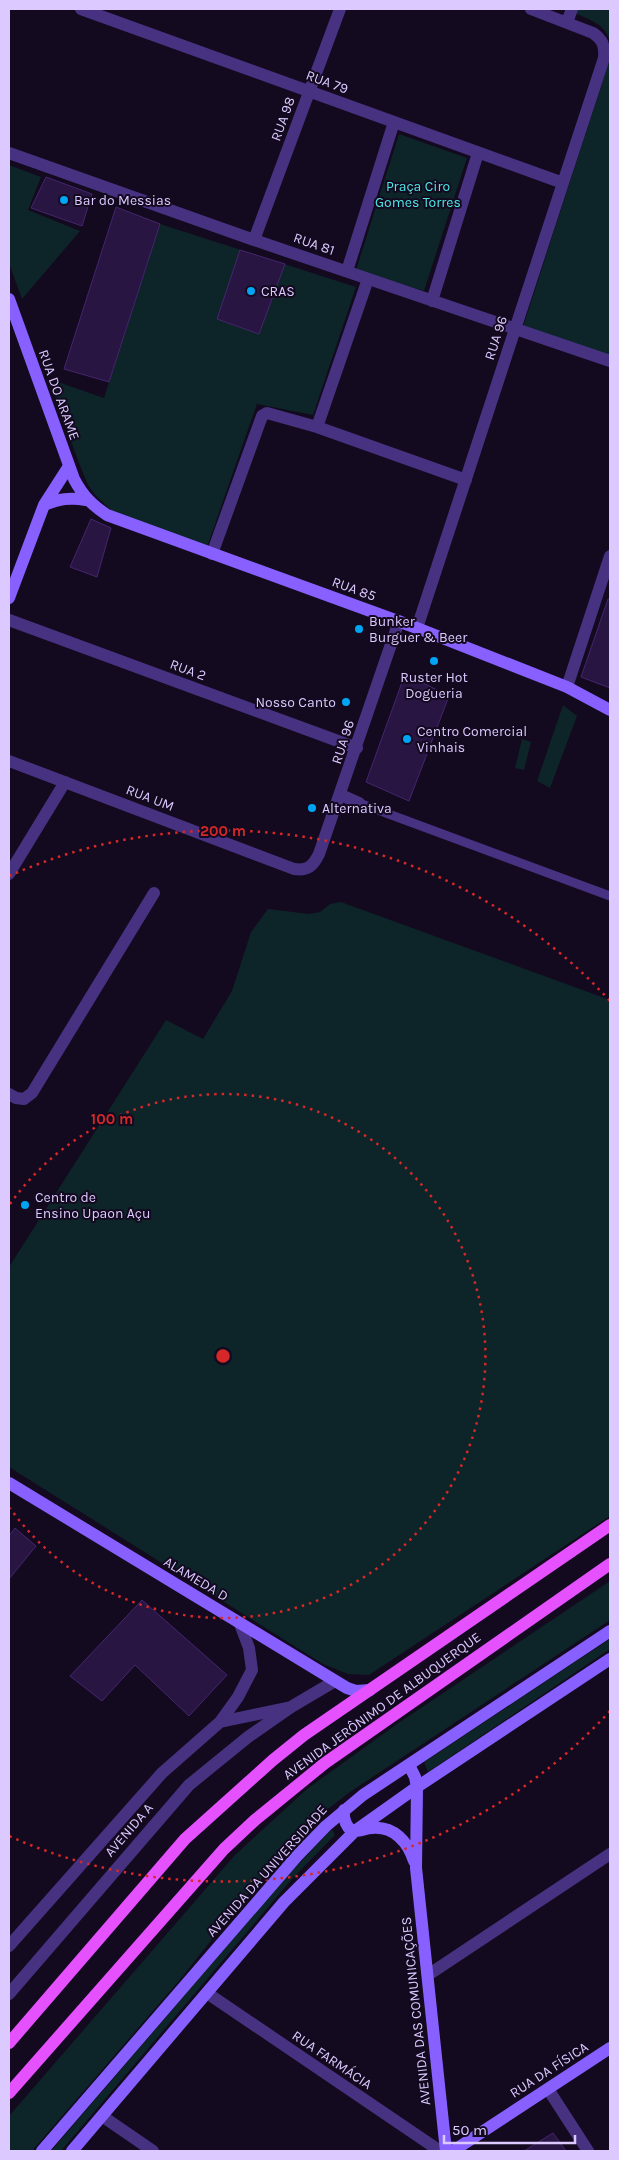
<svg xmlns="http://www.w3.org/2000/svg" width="619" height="2160" font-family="Karla,sans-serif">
  <rect width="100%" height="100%" fill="#130a1f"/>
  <path fill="#0d2429" d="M577 9H610V42C606 24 590 20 575 13Z
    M610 58V355L522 330Z
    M399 134 467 158 424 291 356 270Z
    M9 165 41 177 28 210 80 231 22 299 9 263Z
    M160 224 356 287 313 415 257 404 207 547 111 510 97 497 88 485 81 468 55 399 58 382 104 398Z
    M563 705 577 716 550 788 537 781Z
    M522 739 531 742 524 770 515 768Z
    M341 902 610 1000V1516L369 1675 348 1674 323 1664 9 1467V1267L166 1020 203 1039 232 991 251 932 268 909 309 914 320 912 330 904Z
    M610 1581V1620L350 1792 315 1819 253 1888 178 1982 32 2151H9V2116L235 1855 307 1789 397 1724Z
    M610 1639V1649L428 1772 424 1762Z
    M332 1829 335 1835 292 1879 61 2151H51L288 1875Z"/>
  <path fill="#281541" stroke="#45256f" d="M46 177 92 194 82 226 31 208Z
    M116 207 160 224 109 382 64 369Z
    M240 250 285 264 259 334 217 319Z
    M91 519 111 528 97 577 70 567Z
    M608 599H610V688L581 677Z
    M405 674 449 696 409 801 366 782Z
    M15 1528 36 1546 9 1579V1536Z
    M142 1600 227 1675 189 1716 135 1665 102 1701 70 1676Z
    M553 2133 566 2151H524Z"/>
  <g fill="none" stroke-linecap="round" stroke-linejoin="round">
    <path stroke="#473282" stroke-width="9" d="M359 803 610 896"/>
    <path stroke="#473282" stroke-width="12" d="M81 9 563 183
      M567 22 572 9
      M9 153 254 240 610 361
      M254 240 340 9
      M347 271 394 122
      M432 301 478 153
      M317 427 368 279
      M212 554 262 416 267 413 317 427 466 480
      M9 620 357 748
      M417 628 604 58C605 46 603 40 593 33L531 9
      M567 687 610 556
      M9 761 294 869C308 871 313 866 319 854L399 621
      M341 795 359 803
      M9 874 65 782
      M9 1094 16 1098 24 1099 32 1093 154 893
      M220 1722 291 1707 335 1681
      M9 1946 162 1773 220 1722 238 1697 252 1670 249 1648 240 1624
      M428 1975 610 1854
      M207 1993 440 2151
      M9 1994 189 1785 248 1737 291 1707
      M548 2089 588 2151
      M102 2116 153 2151"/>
    <path stroke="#8860ff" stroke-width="12" d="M9 299 74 479C83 496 92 505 107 515L417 628 567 687 610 710
      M44 505C59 499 70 497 86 500
      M9 598 44 505 69 466
      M9 1483 347 1688 356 1691 370 1690
      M409 1765 415 1777 417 1787 416 1868 446 2151
      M344 1810C343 1817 346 1831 356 1831 361 1831 367 1828 372 1828 394 1826 408 1842 414 1861
      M42 2151 297 1856 326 1826 363 1795 610 1631
      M72 2151 284 1902 355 1831 417 1787 610 1659
      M453 2151 610 2048"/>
    <path stroke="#e550ff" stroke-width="12" d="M9 2043 185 1839 273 1760 304 1735 610 1525
      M9 2093 224 1849 255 1820 325 1763 610 1564"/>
  </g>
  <g fill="none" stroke="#d62828" stroke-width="2.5" stroke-dasharray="2.5 5">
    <path d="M10 1204A262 262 0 1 1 10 1508"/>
    <path d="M610 1711A525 525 0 0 1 9 1836M9 876A525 525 0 0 1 610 1001"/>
  </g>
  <g fill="#00a4f4" stroke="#130a1f" stroke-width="2">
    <circle cx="64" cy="200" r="5"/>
    <circle cx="251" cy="291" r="5"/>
    <circle cx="359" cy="629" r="5"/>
    <circle cx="434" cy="661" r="5"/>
    <circle cx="346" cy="702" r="5"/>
    <circle cx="407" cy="739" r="5"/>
    <circle cx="312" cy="808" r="5"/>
    <circle cx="25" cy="1205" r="5"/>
  </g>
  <g text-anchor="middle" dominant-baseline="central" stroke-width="4" stroke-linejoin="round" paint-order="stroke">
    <g font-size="14" fill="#dbc9ff" stroke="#130a1f">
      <text transform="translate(327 82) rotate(20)">RUA 79</text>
      <text transform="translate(283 119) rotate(-70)">RUA 98</text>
      <text transform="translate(314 244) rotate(19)">RUA 81</text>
      <text transform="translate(496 338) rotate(-72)">RUA 96</text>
      <text transform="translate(59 395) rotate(70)">RUA DO ARAME</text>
      <text transform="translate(354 589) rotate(20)">RUA 85</text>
      <text transform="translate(188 670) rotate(20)">RUA 2</text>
      <text transform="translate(343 742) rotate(-72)">RUA 96</text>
      <text transform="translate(150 798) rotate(21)">RUA UM</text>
      <text transform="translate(196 1579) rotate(31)">ALAMEDA D</text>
      <text transform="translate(382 1706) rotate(-36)">AVENIDA JERÔNIMO DE ALBUQUERQUE</text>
      <text transform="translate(129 1830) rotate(-49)">AVENIDA A</text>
      <text transform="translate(267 1871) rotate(-48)">AVENIDA DA UNIVERSIDADE</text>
      <text transform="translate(416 2011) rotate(-96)">AVENIDA DAS COMUNICAÇÕES</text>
      <text transform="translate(332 2060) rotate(34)">RUA FARMÁCIA</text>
      <text transform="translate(549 2070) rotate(-33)">RUA DA FÍSICA</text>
    </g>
    <g font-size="14" fill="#4ce8e4" stroke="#130a1f">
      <text x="418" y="186">Praça Ciro<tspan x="418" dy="16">Gomes Torres</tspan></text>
    </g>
    <g font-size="14" fill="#dbc9ff" stroke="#130a1f" text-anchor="start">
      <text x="74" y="200">Bar do Messias</text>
      <text x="261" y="291">CRAS</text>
      <text x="369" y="621">Bunker<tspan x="369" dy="16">Burguer &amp; Beer</tspan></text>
      <text x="434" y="677" text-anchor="middle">Ruster Hot<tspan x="434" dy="16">Dogueria</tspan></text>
      <text x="336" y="702" text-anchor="end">Nosso Canto</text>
      <text x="417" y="731">Centro Comercial<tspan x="417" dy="16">Vinhais</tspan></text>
      <text x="322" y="808">Alternativa</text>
      <text x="35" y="1197">Centro de<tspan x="35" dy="16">Ensino Upaon Açu</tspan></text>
    </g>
  </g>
  <circle cx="223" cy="1356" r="8" fill="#d62828" stroke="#130a1f" stroke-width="2.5"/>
  <g font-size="15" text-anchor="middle" font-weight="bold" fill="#d62828" stroke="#130a1f" stroke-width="4" stroke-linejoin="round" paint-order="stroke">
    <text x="223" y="836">200 m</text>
    <text x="112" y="1124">100 m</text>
  </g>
  <rect width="619" height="2160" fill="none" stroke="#dbc9ff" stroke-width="20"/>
  <path d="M444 2135v8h131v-8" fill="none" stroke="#dbc9ff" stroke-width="2.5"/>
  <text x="452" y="2135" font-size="15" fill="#dbc9ff" stroke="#130a1f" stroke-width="4" paint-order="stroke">50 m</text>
</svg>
